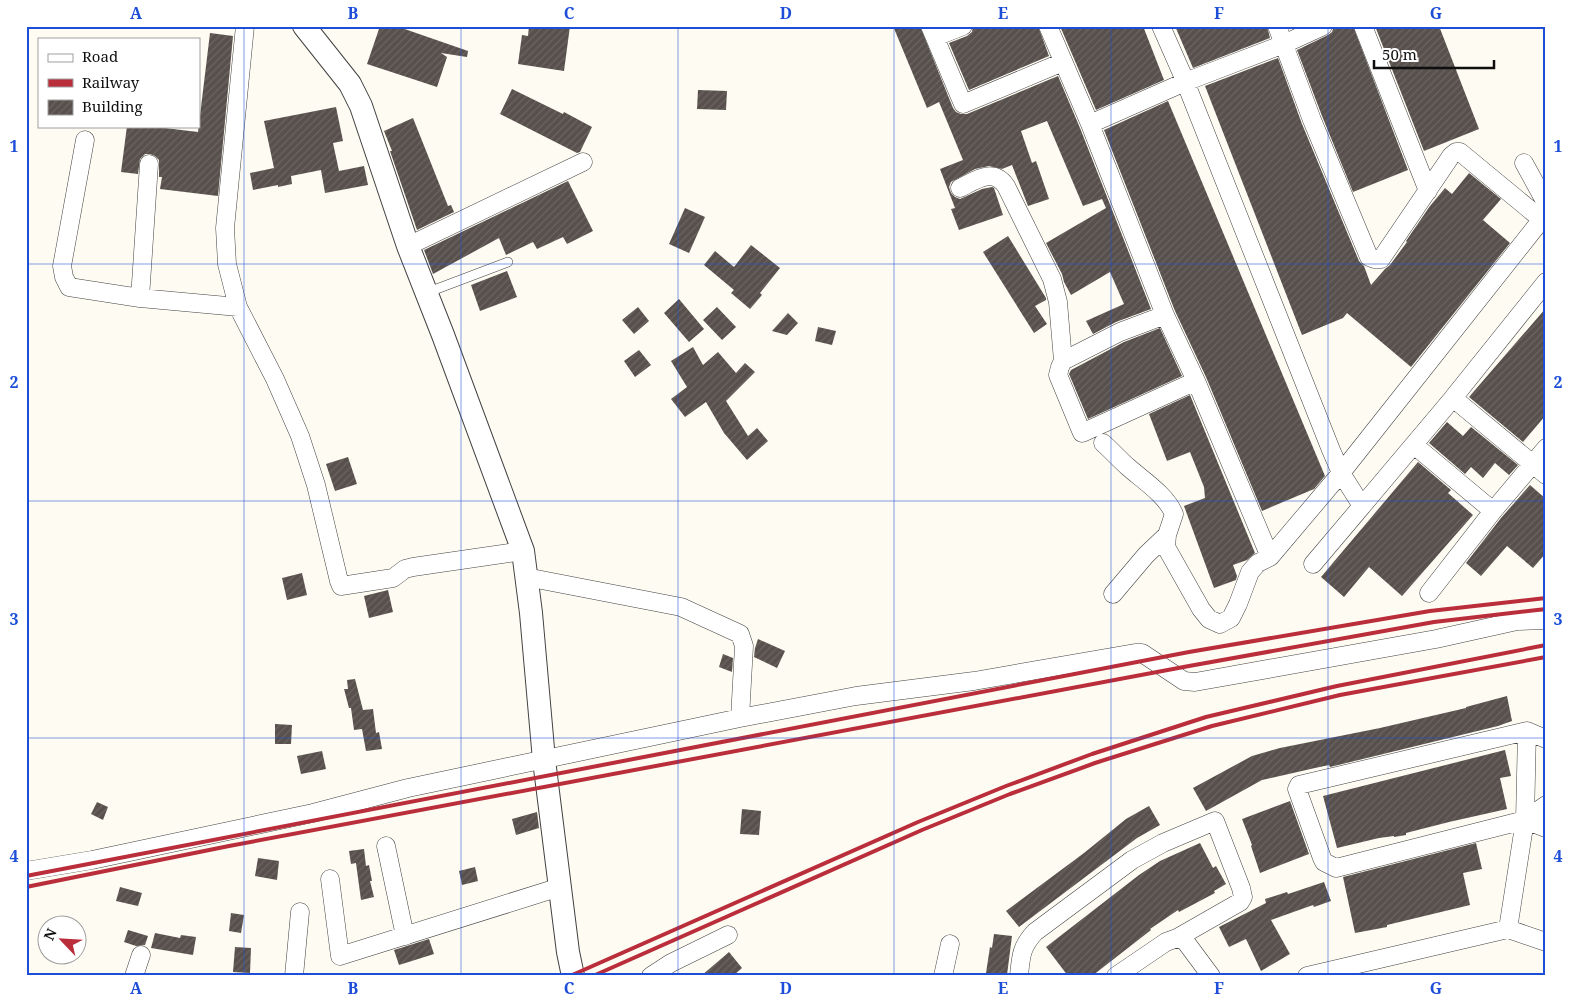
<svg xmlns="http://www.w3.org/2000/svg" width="1572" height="1002" font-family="'Noto Serif',serif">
  <defs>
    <pattern id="building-hatch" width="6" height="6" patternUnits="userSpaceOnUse" patternTransform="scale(1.25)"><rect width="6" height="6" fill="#58504c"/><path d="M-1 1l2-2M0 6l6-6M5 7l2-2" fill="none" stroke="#6b6561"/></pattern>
  </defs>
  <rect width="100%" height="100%" fill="#fefbf2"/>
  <path fill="url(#building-hatch)" d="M380 26H396L468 51 467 57 441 53 447 57 437 87 367 64Z
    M529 26H570L564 71 518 64 522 35 528 36Z
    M893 26H920L953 108 956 112 961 114H967L1058 76 1080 128 1151 309 1116 322 1093 334 1086 321 1124 304 1110 272 1071 295 1064 282 1062 274 1046 243 1106 208 1102 199 1083 206 1047 121 1021 131 1032 163 1036 161 1049 199 1028 206 1012 165 1002 169 989 166 975 169 951 182 949 187 951 193 955 197 960 199 982 189 992 187 994 188 1003 215 959 230 951 209 955 208 940 169 963 160 939 102 927 108Z
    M973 26H1038L1049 56 969 90 949 43 967 36 972 32Z
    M1060 26H1143L1164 80 1096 110Z
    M1175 26H1267L1270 38 1193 68Z
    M1334 26H1353L1408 170 1353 192 1322 116 1297 50 1328 35 1332 32Z
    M1375 26H1439L1479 129 1424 151Z
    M210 33 233 36 218 196 160 189 162 177H159V160L155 156 150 154H145L140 159 138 174 121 172 127 126H148L198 132Z
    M1278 58 1302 124 1359 261 1364 266 1371 285 1385 269 1390 265 1407 242 1406 241 1430 206 1445 188 1452 194 1469 173 1501 199 1483 220 1510 243 1411 367 1347 313 1343 318 1302 335 1205 86Z
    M512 89 563 114 564 112 592 127 580 152 577 153 500 114Z
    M698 90 727 91 726 110 697 109Z
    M1168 101 1325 476 1314 489 1262 511 1206 377 1175 311 1104 130Z
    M336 107 343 141 333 143 339 171 364 166 368 185 325 193 321 170 291 176 292 184 278 187V185L253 190 250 173 274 168 264 121Z
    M413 118 448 206 451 205 454 212 417 230 390 151H392L384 131Z
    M568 181 593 231 567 244 563 237 537 249 533 242 506 255 499 238 433 274 424 250Z
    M685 208 705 217 689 253 669 244Z
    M1008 236 1046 298V300L1035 306 1047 324 1034 333 983 252Z
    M751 245 780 268 760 293 762 295 750 309 731 293 734 290 704 265 715 251 734 267Z
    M507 271 517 297 480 311 471 285Z
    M679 299 704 329 689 342 664 313Z
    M638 307 649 321 634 334 622 320Z
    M717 307 736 327 722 340 703 320Z
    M1546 308V415L1523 442 1469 397Z
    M788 313 798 323 787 335 772 331Z
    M818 327 836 331 832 345 815 341Z
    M1160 328 1182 376 1088 419 1069 374 1071 370 1124 342Z
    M693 347 703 365 718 352 736 373 745 363 755 372 726 401 748 436 757 428 768 441 747 460 724 433 706 402 685 417 671 399 687 387 671 361Z
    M639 350 651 365 635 377 624 361Z
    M1190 395 1255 553 1247 560 1233 565 1237 576 1236 580 1214 588 1184 506 1205 498 1204 487 1190 452 1167 461 1149 414Z
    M1447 422 1463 436 1471 427 1518 465 1509 475 1495 463 1483 478 1471 467 1465 474 1429 443Z
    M348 457 357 484 335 491 326 464Z
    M1418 462 1451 490 1448 493 1473 515 1402 596 1369 567 1344 597 1321 577Z
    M1530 485 1546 499V553L1533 568 1507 546 1481 576 1466 563 1501 518Z
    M302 573 307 595 287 600 282 578Z
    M388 590 393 612 369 618 364 596Z
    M758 639 785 651 777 668 754 657 755 648Z
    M723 654 733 658 732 672 719 667Z
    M355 679 363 710 373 709 376 733 379 732 382 749 366 751 362 729 354 730 351 708H349L344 689H348L347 680Z
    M1507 696 1512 721 1498 726 1330 767 1329 765 1315 768 1262 780 1206 811 1193 788 1252 756 1280 748 1380 728 1466 708V707Z
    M275 724 292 725 291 744H275Z
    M1505 750 1511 776 1500 778 1507 809 1449 822 1406 833V835L1394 837V836L1379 838 1337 848 1323 796Z
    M322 751 326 769 301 774 297 756Z
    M1290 801 1309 854 1260 873 1251 846 1252 845 1242 819Z
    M97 802 108 807 103 820 91 814Z
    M1149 806 1160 825 1137 838 1019 927 1006 911 1084 853 1126 819Z
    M742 809 761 811 759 835 740 834Z
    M537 812 539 828 516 835 512 819Z
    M1200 843 1213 868 1216 866 1226 884 1214 891 1215 893 1179 912 1178 910 1150 929 1151 930 1092 976H1068L1046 947 1139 875 1160 861Z
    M1476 843 1482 869 1463 873 1470 905 1387 925V927L1355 933 1343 877Z
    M364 849 366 866 369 865 372 881H370L374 897 361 900 356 863 361 862 351 864 349 851Z
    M258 858 279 861 277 880 255 876Z
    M475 867 478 881 462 885 459 871Z
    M1324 882 1331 901 1314 907 1313 905 1271 920 1290 954 1261 971 1246 939 1229 947 1219 927 1266 903 1265 899 1287 892 1288 894Z
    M120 887 142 893 138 906 116 901Z
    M231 913 244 915 241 933 229 931Z
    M128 930 148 936 145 945 136 946 124 942Z
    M155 933 180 938 181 935 196 937 193 955 151 948Z
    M994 934 1012 936 1007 975 986 973 990 947 992 948Z
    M429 939 434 954 399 965 394 950Z
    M235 947 251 948 250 973 233 972Z
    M729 952 742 968 733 976H701Z"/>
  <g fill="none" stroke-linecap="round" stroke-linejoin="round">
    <defs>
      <path id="service" d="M426 293 508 262"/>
      <path id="minor" d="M245 26 225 228 227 264 238 307 275 379 300 436 316 485 339 581 341 586 393 578 405 569 413 567 523 551
        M930 26 963 104 1063 62
        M1048 26 1090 124 1165 315 1196 381 1270 557
        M1161 26 1183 76 1331 450 1341 473 1362 506 1453 398 1546 282
        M1277 26 1312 120 1369 257 1374 259H1381L1451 156 1456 152H1460L1546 223
        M1363 26 1428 191
        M935 37 963 26
        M1090 124 1185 82 1284 44 1323 26
        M85 140 62 266 64 277 69 287 140 298 238 307
        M1524 163 1546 203
        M960 188C976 180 993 167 1006 186L1052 279 1058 302 1063 361
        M408 246 583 162
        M140 298 149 164
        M1165 315 1120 332 1063 361 1060 367 1058 375 1082 433 1196 381
        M1453 398 1546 475
        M1103 443C1112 451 1120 460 1128 467 1144 481 1166 495 1174 514L1167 535 1166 547 1201 609 1209 619 1220 624 1231 618 1238 604 1250 572 1258 563 1270 557 1341 473 1542 219
        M1414 445 1493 511
        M1313 564 1362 506
        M526 577 681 607 740 634 744 646 740 718
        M1429 593 1493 511 1546 448
        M1113 594 1146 555 1167 535
        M1546 739 1527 731 1299 785 1297 789 1322 858 1324 862 1336 868 1525 820 1546 805
        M1525 820 1546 828
        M386 846 405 936
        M26 871 92 860 313 813 408 788 740 718 856 696 974 681 1135 653H1142L1184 681 1195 682 1436 639 1517 621 1546 620
        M330 879 340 956 560 887
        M1508 929 1525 820 1527 731
        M134 976 141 955
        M294 976 300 912
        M651 976 671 963 728 935
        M943 976 950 944
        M1019 976C1021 956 1021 947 1035 932L1132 860 1163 843 1215 821 1241 888 1243 897 1240 902 1177 938
        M1116 976 1166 942 1177 938 1185 941 1211 976
        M1307 976 1508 929 1546 942"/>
      <path id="tertiary" d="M304 26 350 84 361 106 408 246 443 335 523 551 531 613 544 760 568 952 573 976"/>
    </defs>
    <use href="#service" stroke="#424242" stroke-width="10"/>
    <use href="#minor" stroke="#424242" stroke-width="19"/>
    <use href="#tertiary" stroke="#424242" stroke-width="24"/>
    <use href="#service" stroke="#fff" stroke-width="9"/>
    <use href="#minor" stroke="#fff" stroke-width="18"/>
    <use href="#tertiary" stroke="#fff" stroke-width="22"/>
    <path stroke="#ba2d3a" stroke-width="4" d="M26 876 1189 652 1430 611 1546 598
      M26 887 229 846 1189 666 1434 622 1546 609
      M570 976 918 822 1006 786 1092 754 1206 717 1337 686 1546 645
      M593 976 922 830 1010 794 1095 763 1212 726 1340 695 1546 657"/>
  </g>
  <path fill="none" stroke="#1d4ed8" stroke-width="1" stroke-opacity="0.55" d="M244 26V976M461 26V976M678 26V976M894 26V976M1111 26V976M1328 26V976M26 264H1546M26 501H1546M26 738H1546"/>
  <rect width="1572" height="1002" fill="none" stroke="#ffffff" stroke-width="55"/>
  <rect x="38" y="38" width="162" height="90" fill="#ffffff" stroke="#9f9f9f"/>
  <rect x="48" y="54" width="25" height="8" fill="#ffffff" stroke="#9f9f9f"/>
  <text x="82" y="62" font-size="15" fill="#0f0f0f">Road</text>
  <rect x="48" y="79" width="25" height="8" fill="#ba2d3a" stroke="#9f9f9f"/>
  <text x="82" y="88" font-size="15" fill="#0f0f0f">Railway</text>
  <rect x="48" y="100" width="25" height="15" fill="url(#building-hatch)" stroke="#9f9f9f"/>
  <text x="82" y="112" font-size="15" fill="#0f0f0f">Building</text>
  <g transform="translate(62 940) rotate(295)"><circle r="24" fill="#ffffff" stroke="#9f9f9f"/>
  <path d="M0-4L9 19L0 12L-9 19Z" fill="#ba2d3a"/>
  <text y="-8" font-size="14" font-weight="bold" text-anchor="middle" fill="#0f0f0f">N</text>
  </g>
  <path d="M1374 60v8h120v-8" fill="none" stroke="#0f0f0f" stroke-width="2.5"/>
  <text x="1382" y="60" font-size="15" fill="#0f0f0f" stroke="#ffffff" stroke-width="4" paint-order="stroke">50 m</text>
  <rect x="28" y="28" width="1516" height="946" fill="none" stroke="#1d4ed8" stroke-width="2"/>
  <g font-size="16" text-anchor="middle" font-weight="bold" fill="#1d4ed8">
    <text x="136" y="19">A</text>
    <text x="353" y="19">B</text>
    <text x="569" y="19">C</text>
    <text x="786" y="19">D</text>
    <text x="1003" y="19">E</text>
    <text x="1219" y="19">F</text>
    <text x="1436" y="19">G</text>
    <text x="14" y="152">1</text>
    <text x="1558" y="152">1</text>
    <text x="14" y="388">2</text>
    <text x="1558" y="388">2</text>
    <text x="14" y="625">3</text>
    <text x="1558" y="625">3</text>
    <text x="14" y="862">4</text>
    <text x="1558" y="862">4</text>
    <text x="136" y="994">A</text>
    <text x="353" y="994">B</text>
    <text x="569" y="994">C</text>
    <text x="786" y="994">D</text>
    <text x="1003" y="994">E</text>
    <text x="1219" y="994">F</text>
    <text x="1436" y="994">G</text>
  </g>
</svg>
